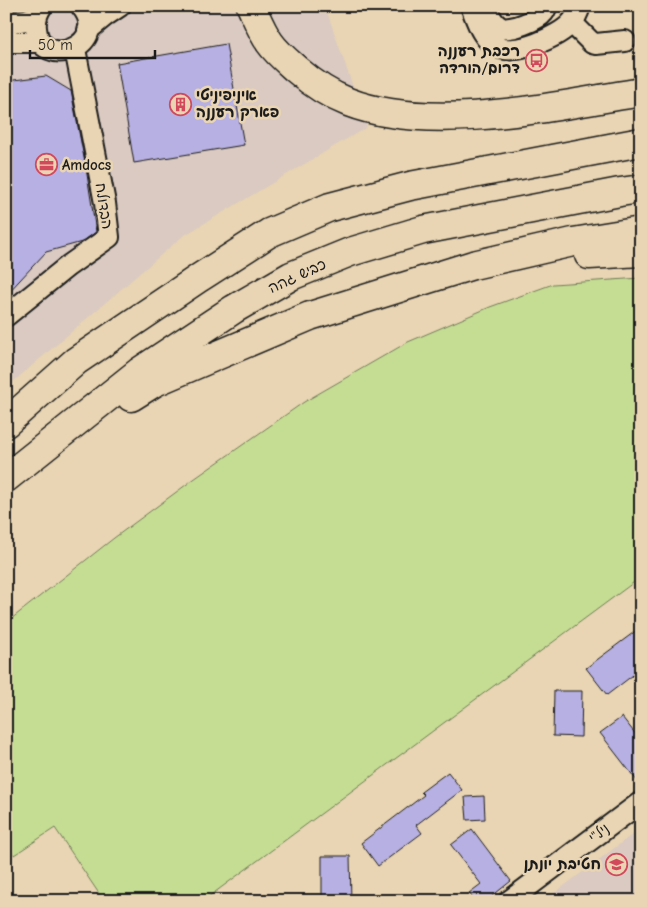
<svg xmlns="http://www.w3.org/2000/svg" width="647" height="907" font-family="'Comic Neue','Playpen Sans Hebrew',sans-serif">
  <rect width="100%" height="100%" fill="#e9d5b3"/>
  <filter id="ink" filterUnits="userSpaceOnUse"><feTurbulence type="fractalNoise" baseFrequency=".02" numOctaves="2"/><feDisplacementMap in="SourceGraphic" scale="10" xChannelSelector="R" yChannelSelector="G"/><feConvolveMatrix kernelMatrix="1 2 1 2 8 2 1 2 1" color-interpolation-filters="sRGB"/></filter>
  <g filter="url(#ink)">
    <path fill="#dacac1" d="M6 6H325L367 127 183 236 6 388Z
      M641 828V901H544Z"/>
    <path fill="#c5dd93" stroke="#707c58" d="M641 278V577L203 901H104L55 828 14 855 6 845V623L114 538 194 479 304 402 408 342 490 307 553 284Z"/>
    <path fill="#b7b0e2" stroke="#1c1c1c" d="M226 44 244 145 134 163 117 63Z
      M46 76 71 91 86 168 96 232 82 242 46 252 6 295V81Z
      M641 627V669L607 695 586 668Z
      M554 691H582L581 737 553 736Z
      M622 717 641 741V786L600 733Z
      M448 772 462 790 416 825 422 833 378 866 361 843 424 795 421 792Z
      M484 796 485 819 467 820 465 797Z
      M472 829 511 881 486 901H475L469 893 481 884 451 845Z
      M322 856H350L351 901H322Z"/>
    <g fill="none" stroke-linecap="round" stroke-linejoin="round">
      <defs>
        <path id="minor" d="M42 6C37 13 35 19 36 28 40 74 114 44 81 6
          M471 6C477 21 482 40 498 47 515 56 559 37 571 23 576 18 578 13 580 6
          M485 6C489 14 493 25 502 28 510 31 538 20 543 13 544 13 546 7 547 6
          M6 23 26 20 36 16
          M572 23 592 43 596 44 625 41
          M88 30 105 16 120 6
          M6 42H41
          M6 316 68 266 109 237 105 203 75 49
          M509 901 641 802"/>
        <path id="highway" d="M251 6C257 19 262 32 270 43 277 53 288 62 297 70 312 83 330 95 348 102 430 134 556 106 641 92
          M589 255 641 252
          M131 397 155 382 310 316 473 265 573 242 641 231
          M6 423 76 361 199 278 269 233 330 207 410 186 641 142
          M6 478 139 372 234 309 291 276 350 252 423 230 620 192 641 189"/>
      </defs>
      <use href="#minor" stroke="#1c1c1c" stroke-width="24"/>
      <use href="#highway" stroke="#1c1c1c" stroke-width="31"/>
      <use href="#minor" stroke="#e9d5b3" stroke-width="20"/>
      <use href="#highway" stroke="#e9d5b3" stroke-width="28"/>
    </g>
  </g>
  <defs>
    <symbol id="bus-ring" viewBox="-11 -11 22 22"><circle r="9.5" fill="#e9d5b3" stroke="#d1495b" stroke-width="1.5"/><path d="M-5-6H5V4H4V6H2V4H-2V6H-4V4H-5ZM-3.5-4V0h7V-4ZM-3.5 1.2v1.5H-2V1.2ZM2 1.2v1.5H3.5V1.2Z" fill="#d1495b"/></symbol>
    <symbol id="building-ring" viewBox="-11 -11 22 22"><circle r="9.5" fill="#e9d5b3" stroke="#d1495b" stroke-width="1.5"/><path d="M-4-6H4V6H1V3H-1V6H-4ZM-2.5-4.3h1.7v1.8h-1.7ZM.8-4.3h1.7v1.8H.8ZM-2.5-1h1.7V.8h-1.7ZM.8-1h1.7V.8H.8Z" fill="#d1495b"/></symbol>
    <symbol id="office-ring" viewBox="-11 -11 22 22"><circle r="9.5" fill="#e9d5b3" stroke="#d1495b" stroke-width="1.5"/><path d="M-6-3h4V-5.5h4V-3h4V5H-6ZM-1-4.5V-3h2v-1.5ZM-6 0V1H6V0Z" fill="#d1495b"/></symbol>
    <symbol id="school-ring" viewBox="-11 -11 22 22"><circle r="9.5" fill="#e9d5b3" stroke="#d1495b" stroke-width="1.5"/><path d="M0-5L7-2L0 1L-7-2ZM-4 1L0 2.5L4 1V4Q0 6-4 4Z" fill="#d1495b"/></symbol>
  </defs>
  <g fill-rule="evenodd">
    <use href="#bus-ring" x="524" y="48" width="25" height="25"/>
    <use href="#building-ring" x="168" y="92" width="25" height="25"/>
    <use href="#office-ring" x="34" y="152" width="25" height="25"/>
    <use href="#school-ring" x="604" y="852" width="25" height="25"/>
  </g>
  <g text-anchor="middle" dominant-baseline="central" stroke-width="5" stroke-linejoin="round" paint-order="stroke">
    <g font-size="15" font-weight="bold" fill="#1c1c1c" stroke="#e9d5b3" text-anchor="end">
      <text x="520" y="51">רכבת רעננה<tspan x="520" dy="17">דרום/הורדה</tspan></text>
      <text x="196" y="95" text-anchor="start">איניפיניטי<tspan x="196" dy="17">פארק רעננה</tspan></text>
      <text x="62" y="165" text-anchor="start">Amdocs</text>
      <text x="601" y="864">חטיבת יונתן</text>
    </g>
    <g font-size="15" fill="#1c1c1c" stroke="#e9d5b3">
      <text transform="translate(104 206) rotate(81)">הבדולח</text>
      <text transform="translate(297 276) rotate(-25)">כביש גהה</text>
      <text transform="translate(599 833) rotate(-37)">ניל"י</text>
    </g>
  </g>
  <rect width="647" height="907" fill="none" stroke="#e9d5b3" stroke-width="25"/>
  <rect x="12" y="12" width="622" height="882" fill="none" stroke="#1c1c1c" stroke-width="2" filter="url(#ink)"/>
  <path d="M30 50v8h125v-8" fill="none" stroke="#1c1c1c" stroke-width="2.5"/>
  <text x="38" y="50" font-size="15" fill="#1c1c1c" stroke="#e9d5b3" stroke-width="4" paint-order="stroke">50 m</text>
</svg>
